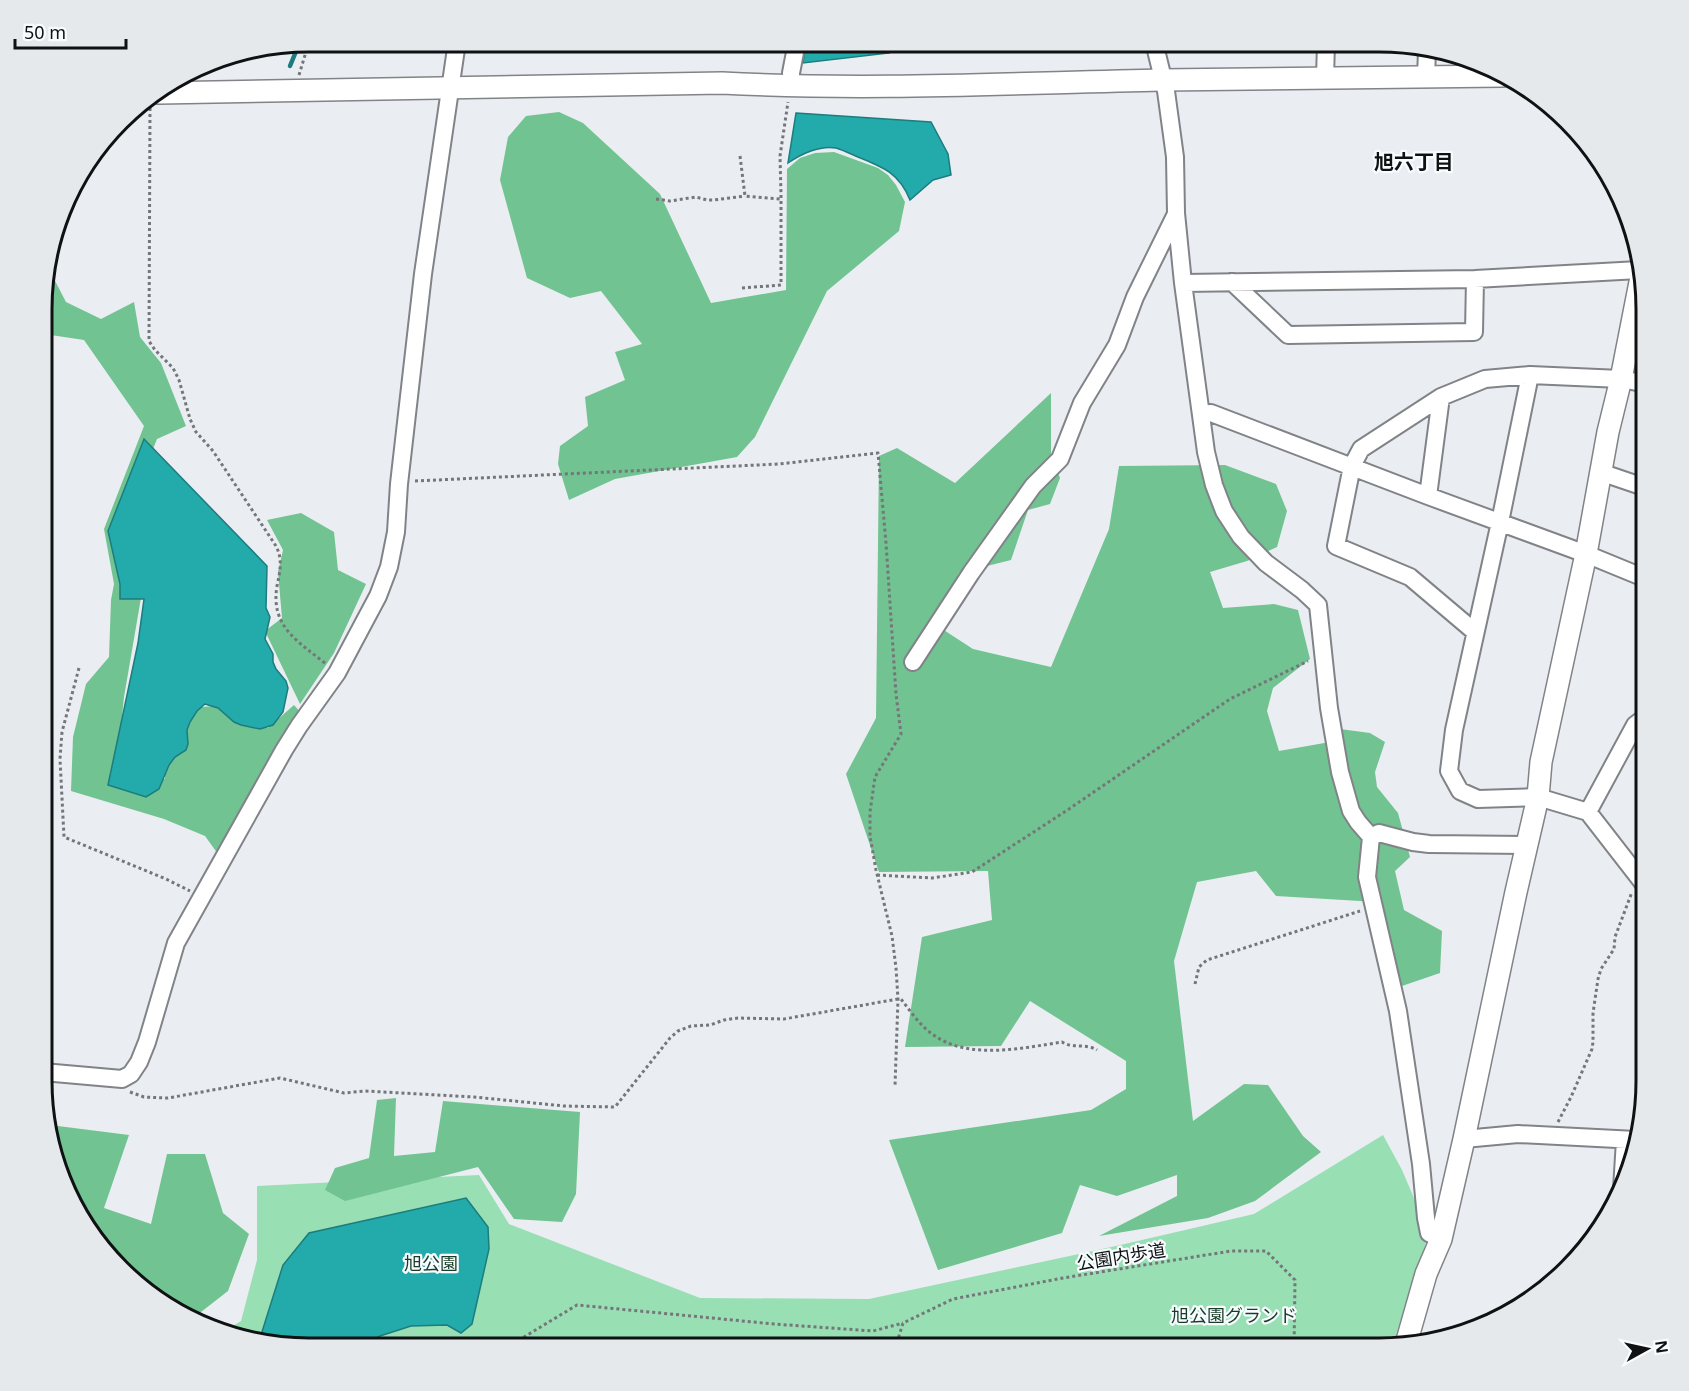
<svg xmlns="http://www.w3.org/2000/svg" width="1689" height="1391" font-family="'Noto Sans','Noto Sans JP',sans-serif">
  <rect width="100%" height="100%" fill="#eaeef2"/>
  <path fill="#98dfb3" d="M1383 1135 1402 1170 1429 1233 1392 1347 1379 1349 293 1348 223 1332 241 1321 257 1260V1186L479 1175 509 1224 700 1298 869 1299 1116 1246 1254 1214Z"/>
  <path fill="#72c392" d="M559 112 583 123 660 194 711 303 786 290 787 169 800 158 815 153 834 152 878 168 888 175 896 185 905 202 899 231 827 291 755 437 737 457 615 479 569 500 558 464 560 446 588 426 585 397 625 380 615 352 642 344 601 291 570 298 527 278 500 180 508 137 526 116Z
    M45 274 52 275 66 302 101 319 134 302 140 337 161 363 186 426 157 439 123 525 142 592 124 697 117 766 165 779V735L189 708 227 705 268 728 294 705 302 714 218 854 205 836 164 819 71 791 73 737 86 684 109 657 111 600 114 584 104 529 144 426 84 340 44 334Z
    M1051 393V453L1060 478 1050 504 1028 510 1011 560 959 573 933 623 973 649 1051 667 1109 529 1119 466 1225 465 1276 484 1287 511 1277 547 1247 561 1210 572 1223 608 1274 604 1298 610 1310 659 1273 688 1267 711 1279 751 1330 742 1340 729 1370 733 1385 742 1375 772 1377 787 1398 813 1410 857 1395 871 1404 910 1442 931 1440 973 1399 987 1377 902 1276 896 1256 871 1197 882 1174 961 1193 1121 1244 1084 1268 1085 1303 1136 1321 1152 1255 1201 1208 1218 1099 1236 1177 1196V1175L1117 1196 1080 1185 1062 1233 938 1270 889 1140 1091 1110 1126 1089V1061L1030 1001 1001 1046 905 1047 922 937 992 920 988 871 879 872 846 774 876 718 879 456 897 448 955 483Z
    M301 513 334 532 338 570 366 584 334 653 300 704 265 631 282 618 278 572 283 550 267 520Z
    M396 1098 394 1156 435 1152 443 1101 580 1112 576 1194 562 1222 514 1219 478 1167 345 1201 325 1190 335 1168 369 1158 377 1100Z
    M50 1125 129 1135 104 1208 151 1224 167 1154H205L223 1213 249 1234 228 1291 192 1319 121 1271 69 1199Z"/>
  <path fill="#23aaab" stroke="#1d7c7d" stroke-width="1.5" d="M806 42H878L889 53 803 63Z
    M796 113 931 122 948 154 951 175 933 180 910 200C899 173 883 167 858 157 851 154 843 150 836 148 820 145 801 154 788 163Z
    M144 439 267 566 266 608 270 617 265 639 273 654V662L276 669 286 681 288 688 283 712 273 725 260 729 241 725 234 722 218 708 205 704 197 711 190 722 187 730 188 744 186 750 175 757 169 765 159 789 146 797 108 785 138 643 144 599H120V584L108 531Z
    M466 1198 488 1227 489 1249 472 1324 461 1333 447 1325 411 1326 380 1336 358 1348H293L258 1340 261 1335 283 1265 309 1233Z"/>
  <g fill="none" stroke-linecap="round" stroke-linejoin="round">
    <path stroke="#1d7c7d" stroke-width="4.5" d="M290 66 299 44"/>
    <defs>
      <path id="minor" d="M1154 42 1166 91 1175 157 1176 213 1183 283 1206 452 1214 485 1224 511 1241 537 1266 563 1302 590 1318 605 1329 708 1340 772 1351 811 1358 822 1371 837 1367 877 1398 1011 1421 1164 1426 1218 1429 1233 1441 1239
        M1426 77 1427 50
        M1325 78 1326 43
        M791 87V73L797 42
        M1232 282 1288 335 1474 332 1475 279
        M1183 283 1475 279 1639 270
        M1530 375 1500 522 1454 730 1449 771 1460 791 1478 799 1538 797 1588 812 1647 888
        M1202 414 1211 413 1428 496 1586 554 1647 579
        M1600 472 1647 488
        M1428 496 1441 397
        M1475 632 1410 577 1336 546 1352 466 1361 449 1441 397 1485 379 1530 375 1621 379 1647 384
        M913 662 971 573 1033 486 1060 459 1082 403 1117 345 1135 297 1176 214
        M1588 812 1635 725 1647 716
        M1371 837 1379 833 1413 842 1429 844 1527 845
        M43 1072 122 1079 131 1074 139 1062 147 1042 176 943 284 750 299 726 337 673 378 596 389 567 396 532 399 484 423 274 457 42
        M1464 1139 1518 1134 1636 1140
        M1622 1189 1625 1140"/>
      <path id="tertiary" d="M159 93 722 83C868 91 1015 83 1162 80 1276 78 1389 78 1503 76
        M1406 1344 1426 1274 1441 1239 1464 1139 1516 892 1538 797 1541 762 1586 554 1608 432 1621 379 1641 277"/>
    </defs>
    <use href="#minor" stroke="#808387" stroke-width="20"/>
    <use href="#tertiary" stroke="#808387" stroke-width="24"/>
    <path stroke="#747779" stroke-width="3" stroke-dasharray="3 3" stroke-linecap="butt" d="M774 42 780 51
      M299 75 309 42
      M150 108 149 341 155 350 173 368 179 380 190 419 196 432 213 451 276 546C283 560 280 571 277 586 270 627 299 642 326 664
      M740 156 745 196 781 199
      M656 199 670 201 696 197 707 200H714L745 196
      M742 288 781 285V195L780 156 788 102
      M415 481 779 464 878 453 886 543 896 694 901 734 875 777 870 812V836L876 870 892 936 896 968 898 999 895 1086
      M79 668 62 732 60 759 64 837 166 879 190 891
      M877 875 932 878 972 872 1066 811 1230 699 1308 661
      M1195 984 1199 967 1207 960 1360 911
      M130 1092 144 1097 168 1098 280 1078 344 1093 365 1091 474 1097 564 1106 615 1107 670 1038 678 1031 691 1026 710 1025 724 1020 738 1018 784 1019 898 999H901C911 1012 921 1027 935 1036 970 1060 1023 1048 1062 1042 1073 1049 1086 1043 1097 1050
      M1558 1122 1571 1097 1592 1049 1593 1042V1013L1598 979 1601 969 1614 949 1615 937 1632 892
      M510 1349 519 1340 577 1305 774 1324 873 1331 903 1323
      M895 1349 903 1323 953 1299 1063 1278 1231 1251H1266L1295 1280 1294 1349"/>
    <use href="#minor" stroke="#fff" stroke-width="16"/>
    <use href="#tertiary" stroke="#fff" stroke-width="21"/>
  </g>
  <g text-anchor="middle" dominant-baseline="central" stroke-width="4.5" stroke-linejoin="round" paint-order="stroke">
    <g font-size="18" fill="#0f1112" stroke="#f8fcff">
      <text transform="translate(1121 1256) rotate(-9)">公園内歩道</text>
    </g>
    <g font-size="18" fill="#183c27" stroke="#f8fcff">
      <text x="431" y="1263">旭公園</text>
      <text x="1234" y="1315">旭公園グランド</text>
    </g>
    <g font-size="20" font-weight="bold" fill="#0f1112" stroke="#f8fcff">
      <text x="1414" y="161">旭六丁目</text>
    </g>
  </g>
  <path d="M0 0H1689V1391H0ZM309 52H1379A257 257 0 0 1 1636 309V1081A257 257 0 0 1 1379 1338H309A257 257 0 0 1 52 1081V309A257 257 0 0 1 309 52Z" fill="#e5e9ec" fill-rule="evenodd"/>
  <path fill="none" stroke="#0f1112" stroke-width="3" d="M309 52H1379A257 257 0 0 1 1636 309V1081A257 257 0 0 1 1379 1338H309A257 257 0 0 1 52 1081V309A257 257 0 0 1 309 52Z"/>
  <g transform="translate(1647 1349) rotate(82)" stroke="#f8fcff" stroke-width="4.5" paint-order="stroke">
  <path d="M0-4.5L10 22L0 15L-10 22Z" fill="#0f1112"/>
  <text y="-9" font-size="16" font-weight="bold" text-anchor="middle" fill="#0f1112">N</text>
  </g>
  <path d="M15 39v9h111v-9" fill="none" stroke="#0f1112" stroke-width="3"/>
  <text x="24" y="39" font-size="18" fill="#0f1112" stroke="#f8fcff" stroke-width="4.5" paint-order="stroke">50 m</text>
</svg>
